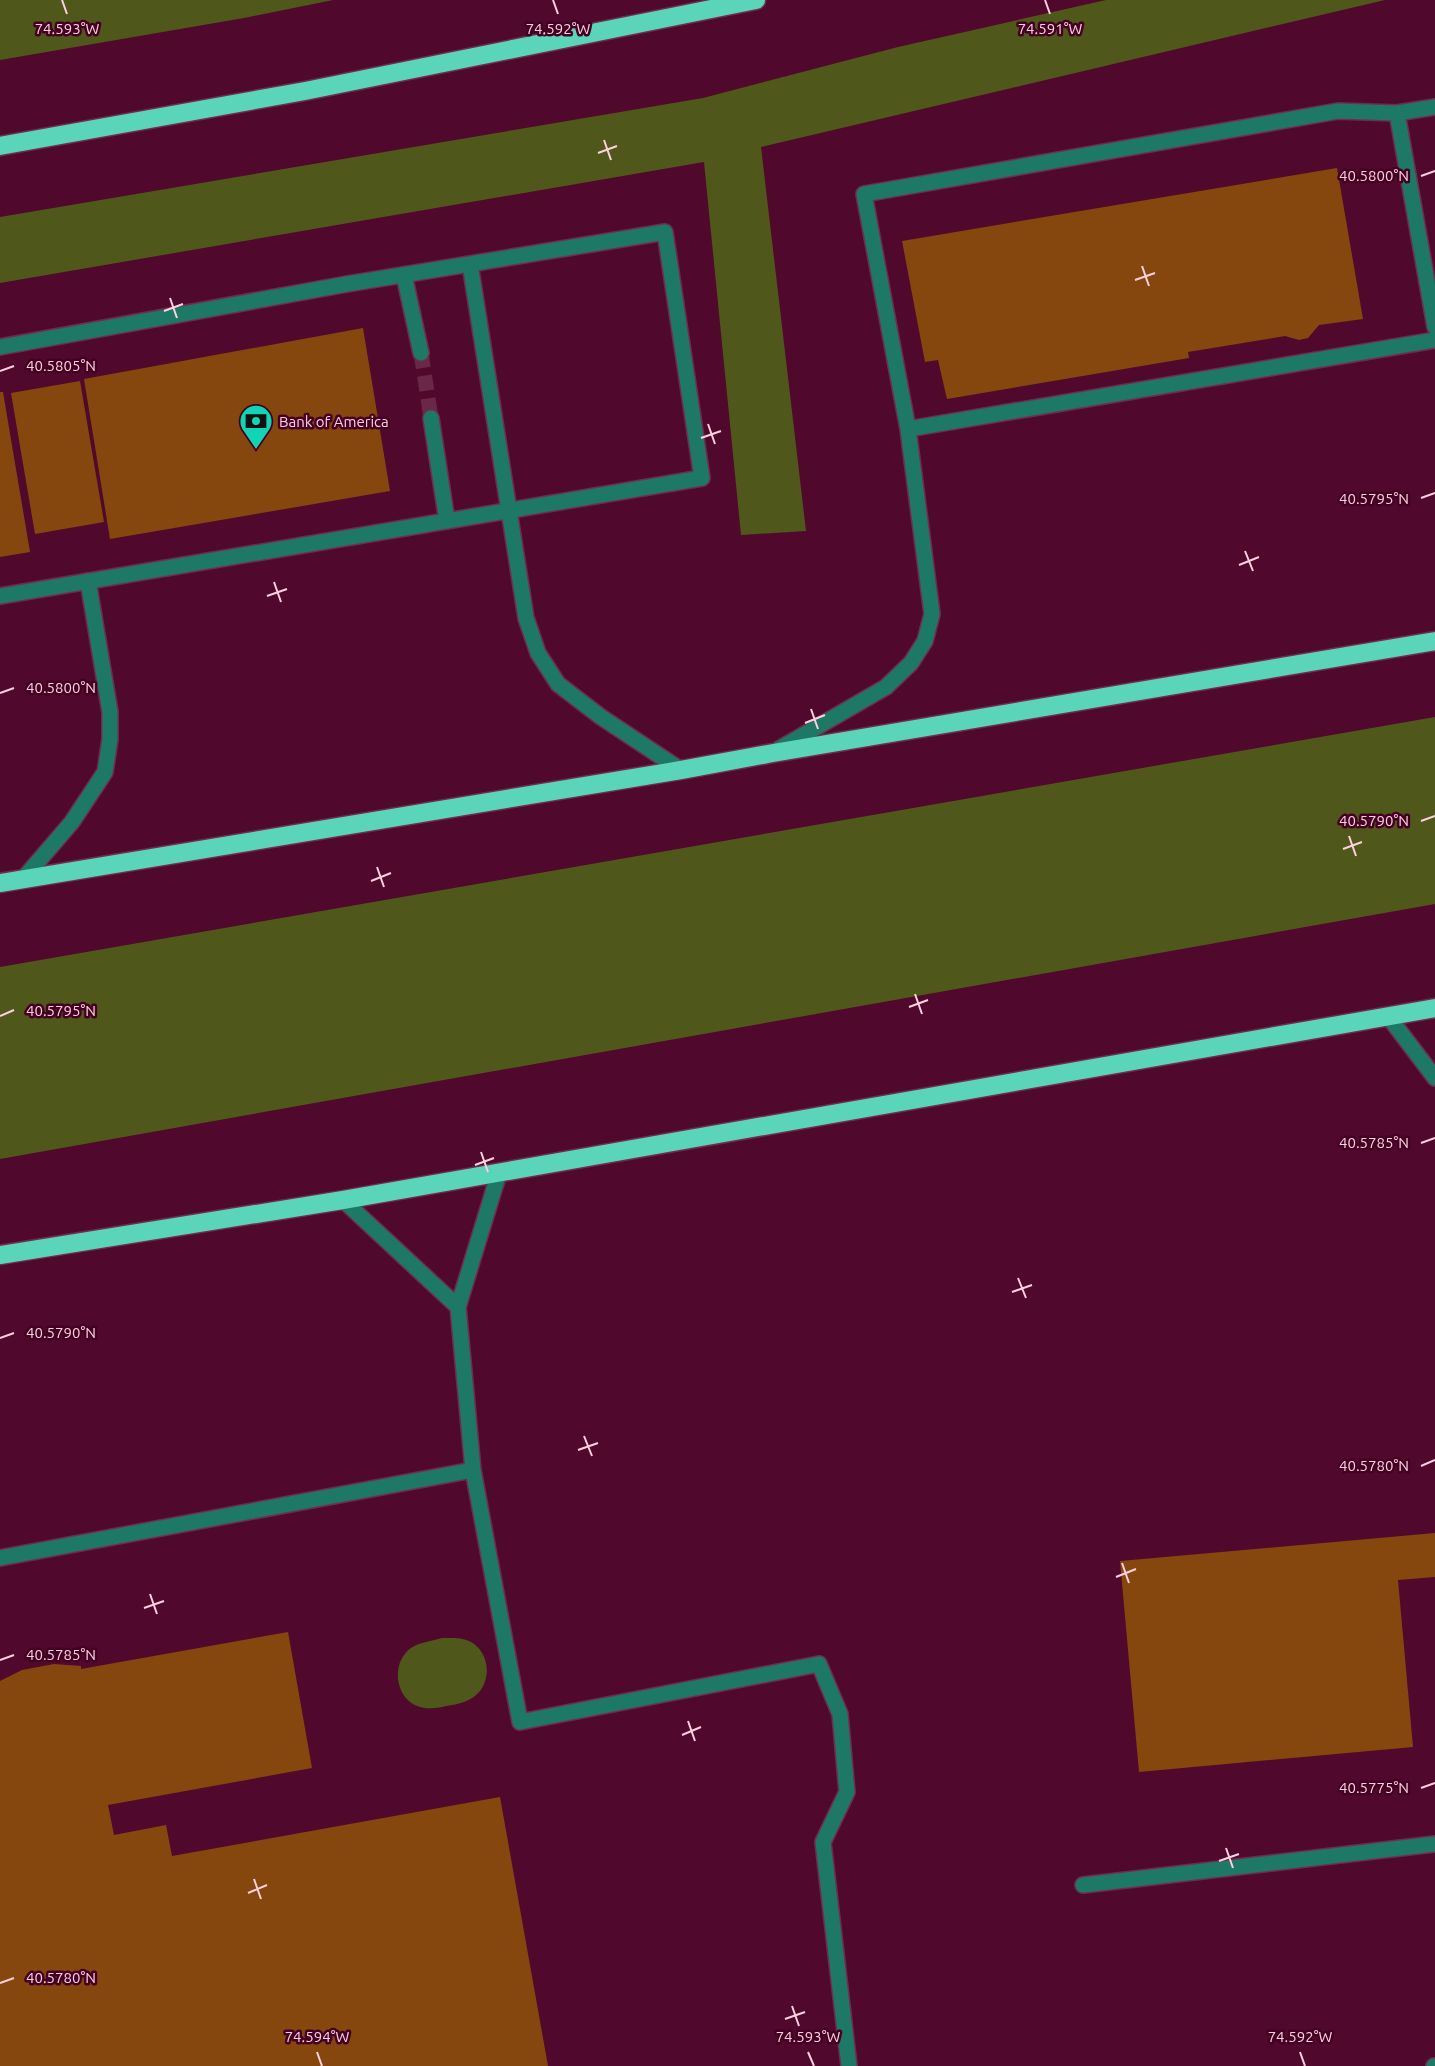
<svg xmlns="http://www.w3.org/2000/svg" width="1435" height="2066" font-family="Ubuntu,sans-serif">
  <rect width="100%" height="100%" fill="#50092d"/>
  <path fill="#50571a" d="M0 0H333L244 18 0 60Z
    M1106 0H1385L761 147 806 531 741 535 704 162 0 283V217L703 98 898 47Z
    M1435 717V904L0 1159V967Z
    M442 1638C451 1638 460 1637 469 1641 488 1650 492 1675 480 1691 474 1699 461 1704 452 1705 442 1707 430 1710 420 1707 395 1700 390 1663 411 1648 420 1642 432 1641 442 1638Z"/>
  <path fill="#85470d" d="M1337 168 1363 319 1319 325 1308 338 1299 340 1285 336 1188 352 1189 358 947 399 938 360 925 362 902 241Z
    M363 328 390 491 110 539 84 379Z
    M80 381 104 522 35 534 11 393Z
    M0 392H3L30 552 0 557Z
    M1435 1533V1577L1398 1580 1413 1747 1139 1772 1120 1561Z
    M288 1632 312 1768 108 1805 114 1835 166 1825 172 1856 500 1797 548 2066H0V1681L22 1670 54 1664 81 1666V1669Z"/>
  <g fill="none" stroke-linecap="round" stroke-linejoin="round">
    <path stroke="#6a2748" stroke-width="15" stroke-dasharray="15 8" stroke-linecap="butt" d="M421 353 431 418"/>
    <defs>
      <path id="minor" d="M1397 113 1435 107
        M470 264 526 618 538 653 558 684 601 717 681 770
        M404 275 421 353
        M1435 327 1397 113 1338 111 864 194 908 429 1435 340
        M0 347 347 284 665 232 702 478 0 596
        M431 418 447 521
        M779 749 886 687 911 663 925 641 932 614 908 429
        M23 879 72 822 105 772 110 739V712L88 581
        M1388 1016 1435 1078
        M343 1200 458 1307 499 1173
        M473 1470 520 1722 819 1664 840 1714 847 1792 823 1842 849 2066
        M0 1558 473 1470 458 1307
        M1083 1885 1435 1844
        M1434 2066H1435"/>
      <path id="highway" d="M0 146 305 91 756 0
        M0 883 681 770 773 753 1435 641
        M0 1255 343 1200 1435 1008"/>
    </defs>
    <use href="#minor" stroke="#6f2d4d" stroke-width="18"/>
    <use href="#highway" stroke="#6f2d4d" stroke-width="21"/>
    <use href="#minor" stroke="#1e7866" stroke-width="15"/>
    <use href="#highway" stroke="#5bd5ba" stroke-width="18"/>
  </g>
  <path fill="none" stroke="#fdd0df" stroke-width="2" d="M62 0 67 14M553 0 558 14M1045 0 1050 14M604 140 611 160M598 153 617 146M1421 176 1435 171M1142 266 1149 286M1135 280 1155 273M170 298 177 318M164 311 183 304M0 371 14 366M708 424 715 444M701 438 721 431M1421 498 1435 493M1245 551 1253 571M1239 565 1259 557M274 582 281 602M267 596 287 589M0 693 14 688M811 709 818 729M805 723 825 715M1421 821 1435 816M1349 836 1356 856M1343 849 1362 842M377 867 384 887M371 881 391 873M915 994 922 1014M909 1007 928 1000M0 1016 14 1010M1421 1143 1435 1138M481 1152 488 1172M475 1165 494 1158M1018 1278 1026 1298M1012 1292 1032 1285M0 1338 14 1333M584 1436 592 1456M578 1450 598 1443M1421 1466 1435 1460M1122 1563 1129 1583M1116 1577 1136 1569M150 1594 157 1614M144 1608 164 1601M0 1660 14 1655M688 1721 695 1741M682 1735 701 1727M1421 1788 1435 1783M1226 1848 1233 1868M1219 1861 1239 1854M254 1879 261 1899M248 1893 267 1885M0 1983 14 1978M792 2006 799 2026M785 2019 805 2012M317 2052 322 2066M808 2052 814 2066M1300 2052 1305 2066"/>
  <defs>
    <symbol id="bank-pin" viewBox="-11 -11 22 30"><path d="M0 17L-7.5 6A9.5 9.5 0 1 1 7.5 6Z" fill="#10d5b4" stroke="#440023"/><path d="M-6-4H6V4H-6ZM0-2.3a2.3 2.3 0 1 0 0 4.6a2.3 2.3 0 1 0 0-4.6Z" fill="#111"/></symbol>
  </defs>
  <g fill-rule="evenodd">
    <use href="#bank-pin" x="237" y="402" width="38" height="52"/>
  </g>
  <g text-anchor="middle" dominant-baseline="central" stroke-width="5" stroke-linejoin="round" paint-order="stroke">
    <g font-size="15" fill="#fdd0df" stroke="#440023" text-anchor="start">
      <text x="279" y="421">Bank of America</text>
    </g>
  </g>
  <g font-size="15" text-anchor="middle" fill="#fdd0df" stroke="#440023" stroke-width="5" stroke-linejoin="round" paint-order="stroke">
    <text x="67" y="34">74.593°W</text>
    <text x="558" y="34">74.592°W</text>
    <text x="1050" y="34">74.591°W</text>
    <text x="1374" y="181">40.5800°N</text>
    <text x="61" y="371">40.5805°N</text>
    <text x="1374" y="504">40.5795°N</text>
    <text x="61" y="693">40.5800°N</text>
    <text x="1374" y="826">40.5790°N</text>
    <text x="61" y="1016">40.5795°N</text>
    <text x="1374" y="1148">40.5785°N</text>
    <text x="61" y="1338">40.5790°N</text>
    <text x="1374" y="1471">40.5780°N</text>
    <text x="61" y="1660">40.5785°N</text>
    <text x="1374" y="1793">40.5775°N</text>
    <text x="61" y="1983">40.5780°N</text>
    <text x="317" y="2042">74.594°W</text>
    <text x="808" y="2042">74.593°W</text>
    <text x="1300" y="2042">74.592°W</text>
  </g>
</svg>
